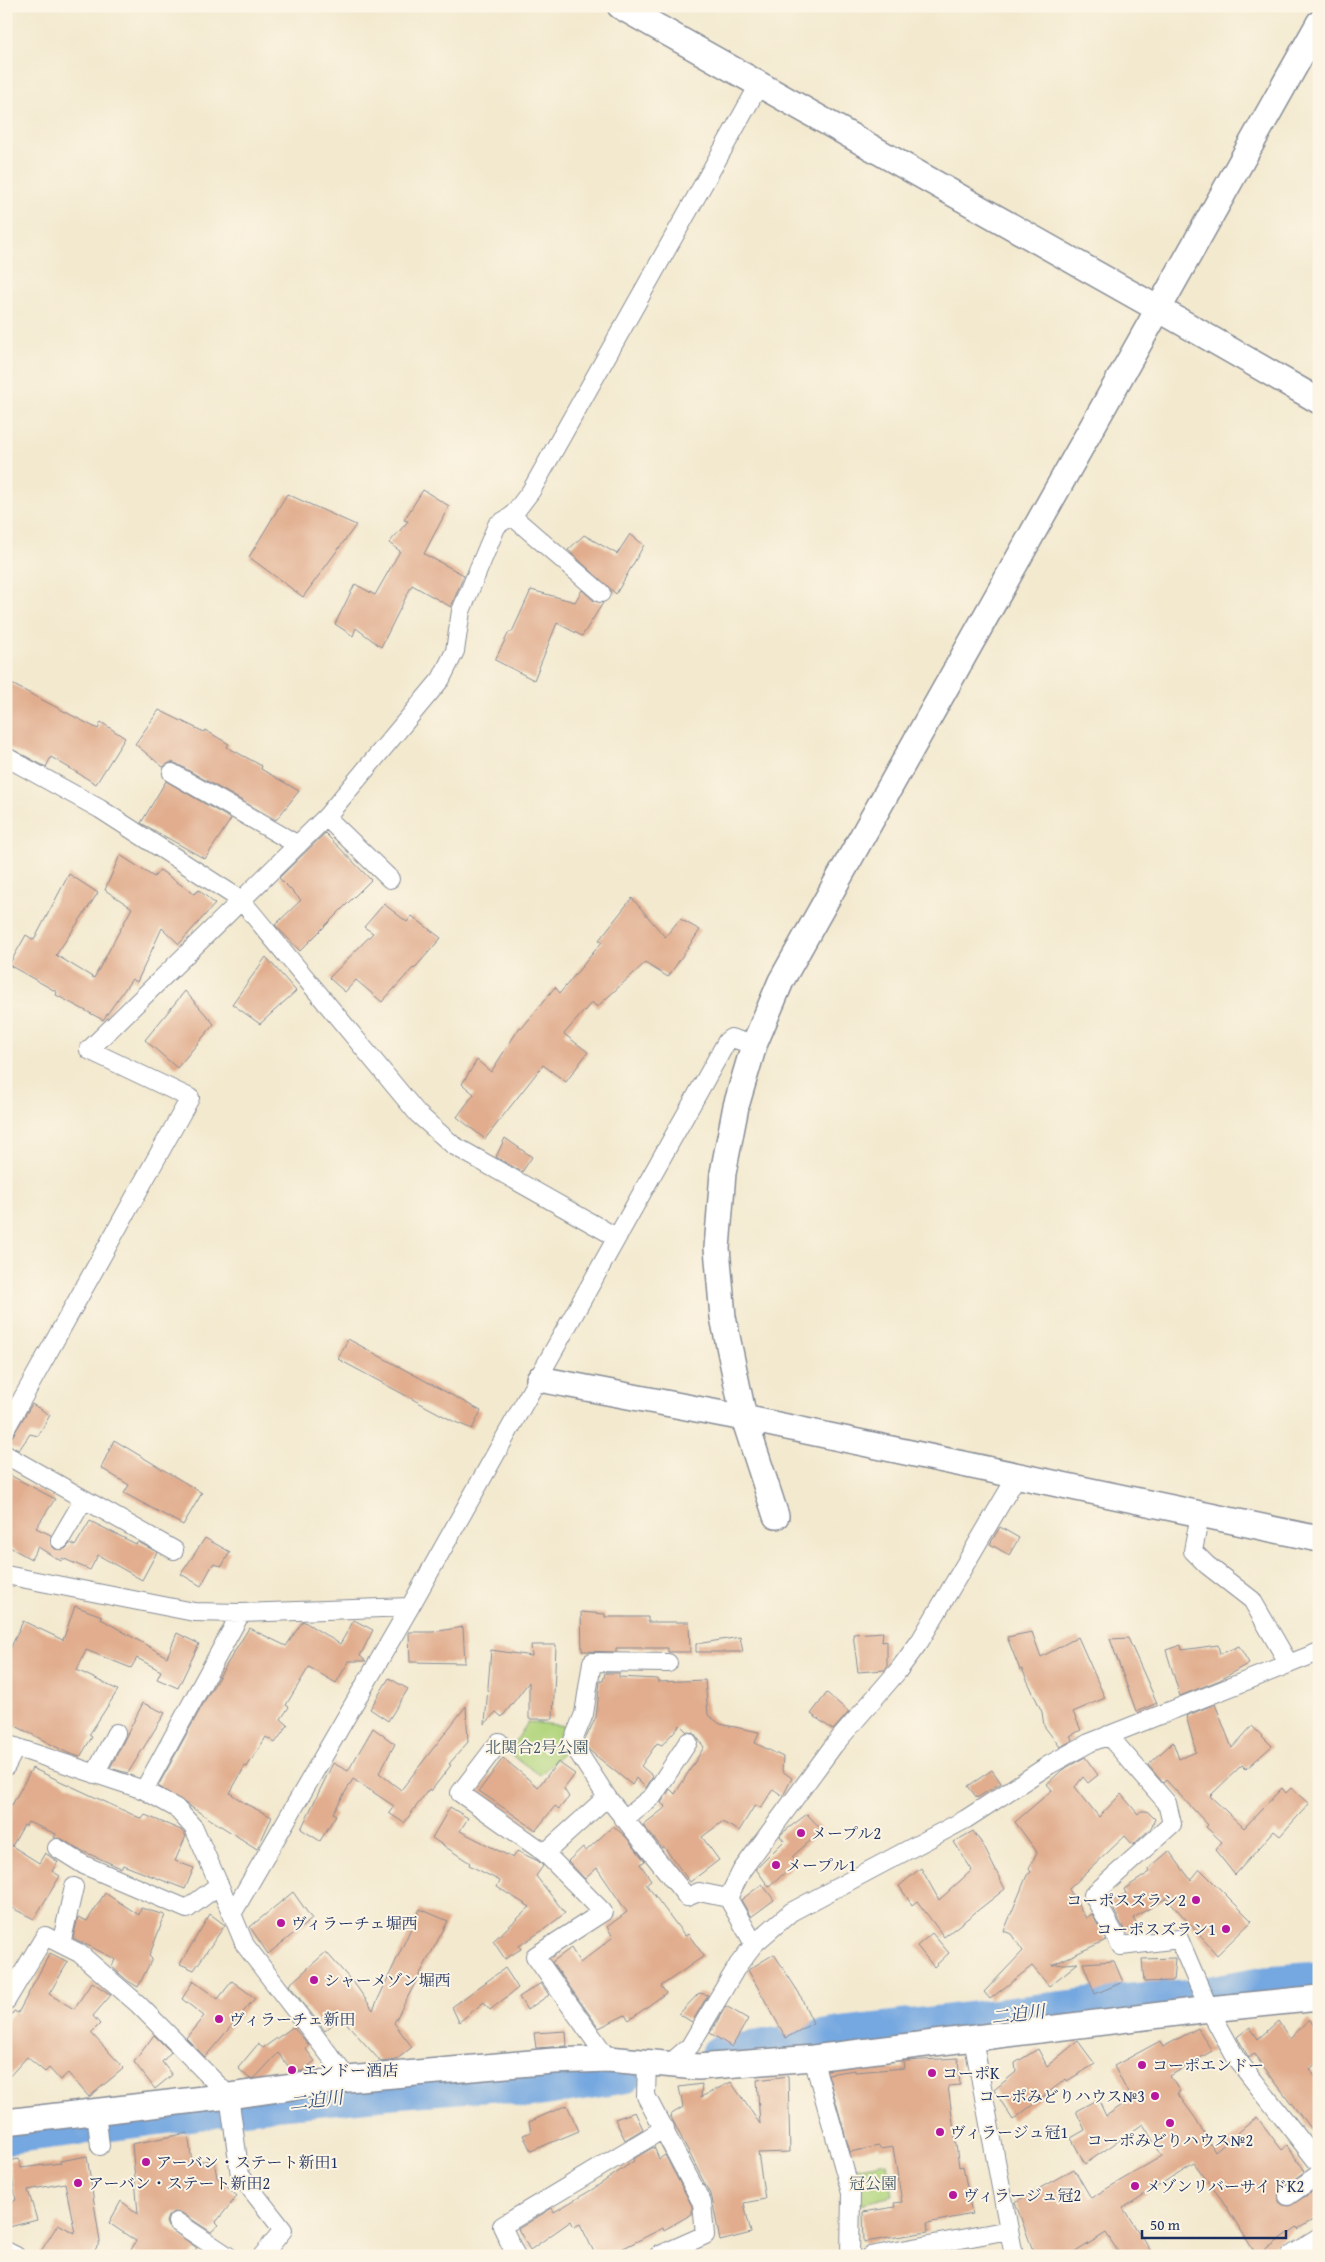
<svg xmlns="http://www.w3.org/2000/svg" width="1325" height="2262" font-family="'Gentium Book Plus','Noto Serif JP',serif">
  <rect width="100%" height="100%" fill="#fcf5e5"/>
  <filter id="ink" filterUnits="userSpaceOnUse"><feTurbulence type="fractalNoise" baseFrequency=".02" numOctaves="2"/><feDisplacementMap in="SourceGraphic" scale="10" xChannelSelector="R" yChannelSelector="G"/><feConvolveMatrix kernelMatrix="1 2 1 2 8 2 1 2 1" color-interpolation-filters="sRGB"/></filter>
  <filter id="wash" filterUnits="userSpaceOnUse"><feTurbulence type="fractalNoise" baseFrequency=".0096" numOctaves="4" result="noise"/><feDisplacementMap in="SourceGraphic" scale="20" xChannelSelector="R" yChannelSelector="G"/><feGaussianBlur stdDeviation="1.12" result="paint"/><feColorMatrix in="noise" values="0 0 0 0 0 0 0 0 0 0 0 0 0 0 0 0 0 1.4 0 .05"/><feComposite in="paint" operator="in"/></filter>
  <g filter="url(#wash)">
    <rect width="100%" height="100%" fill="#f3e9cf"/>
    <path fill="#b2d67e" stroke="#66826e" d="M528 1722 568 1726 560 1747 564 1752 540 1775 508 1753Z
      M887 2163 893 2196 859 2204 853 2169Z"/>
    <g fill="none" stroke-linecap="round" stroke-linejoin="round">
      <path stroke="#74a7e0" stroke-width="35" d="M718 2054 838 2035 1117 2002 1196 1996 1265 1983 1319 1979
        M6 2137 281 2102 393 2091 496 2083 528 2091 624 2076"/>
    </g>
    <g id="blocks">
      <path fill="#e1ad8e" d="M423 490 449 506 424 554 464 575 451 607 412 585 381 647 356 628 353 636 335 624 355 584 375 595 400 551 389 543 408 521 404 520Z
        M287 494 356 525 303 597 249 557Z
        M630 534 644 545 616 594 568 550 584 535 617 554Z
        M531 590 575 602 582 590 594 601 603 603 582 636 557 623 534 680 495 660 509 632H512Z
        M6 681 98 729 101 722 125 738 96 784 51 757 46 767 6 746Z
        M159 710 204 732 205 730 229 744 227 747 262 766 261 769 299 791 276 820 177 764 171 762 163 767 135 744Z
        M166 781 231 819 205 859 141 823Z
        M325 833 371 880 300 951 275 925 301 900 279 878Z
        M120 855 154 877 160 870 194 894 199 890 215 904 179 944 162 928 137 982 132 979 103 1020 56 995 57 992 9 965 26 935 34 940 69 874 98 893 56 955 94 978 132 908 105 890Z
        M632 898 665 937 680 919 700 930 668 977 645 963 597 1007 592 1002 564 1034 588 1052 566 1082 543 1065 485 1139 457 1117 474 1094 462 1084 477 1060 491 1072 520 1027 522 1028 555 987 560 993 602 942 599 940Z
        M384 904 407 922 412 916 441 938 414 969 413 968 382 1002 356 980 345 992 329 978 373 933 364 927Z
        M266 957 296 991 260 1024 232 1004Z
        M185 991 214 1024 177 1068 145 1040Z
        M505 1138 532 1157 522 1172 496 1157Z
        M348 1339 481 1411 472 1429 453 1421 338 1359Z
        M32 1404 50 1415 38 1436 30 1434 19 1450 7 1445Z
        M114 1440 202 1493 183 1525 124 1493 129 1485 101 1468Z
        M6 1473 55 1499 36 1528 51 1535V1545L55 1549H65L71 1543 75 1546 90 1521 136 1544 138 1542 157 1552 142 1580 98 1555 90 1570 62 1558 61 1561 38 1547 31 1559 6 1545Z
        M1000 1527 1019 1538 1009 1555 990 1544Z
        M205 1538 230 1552 222 1566 213 1564 201 1586 181 1574Z
        M75 1606 102 1616 101 1619 167 1657 177 1633 199 1644 178 1688 157 1679 161 1671 137 1658 131 1668 86 1650 77 1670 118 1690 89 1735 92 1737 80 1757 68 1753 6 1721V1658L23 1621 63 1640Z
        M581 1612 605 1614V1617H648V1622H689L690 1652H668V1648H616V1652L582 1651Z
        M354 1620 373 1630 360 1656 366 1661H349L336 1683 309 1667 286 1705 289 1707 281 1719 288 1725 275 1743 266 1737 247 1767 245 1766 230 1793 246 1804 272 1817 257 1849 158 1786 208 1695 249 1628 286 1646 303 1621 340 1644Z
        M463 1627 465 1663 410 1662 409 1632H433Z
        M883 1632 882 1642 887 1641V1667L885 1670 858 1672 853 1634Z
        M1032 1632 1041 1657 1078 1637 1105 1698 1073 1712 1081 1730 1070 1736 1073 1740 1060 1747 1044 1726 1042 1712 1022 1669 1020 1670 1007 1637Z
        M740 1637 743 1652H696V1644Z
        M1128 1638 1157 1703 1138 1711H1136L1110 1639Z
        M531 1645H556L553 1719H529V1682L502 1717 496 1712 485 1724 491 1650 532 1656Z
        M1181 1645 1182 1650 1218 1645 1220 1654 1239 1646 1249 1663 1220 1680 1180 1696 1166 1650Z
        M605 1673H619V1677L658 1679V1682L705 1680 708 1715 720 1724 759 1732 755 1743 783 1757 782 1771 792 1778 783 1796 773 1789 761 1808 755 1805 739 1831 722 1822 702 1837 719 1860 690 1882 664 1847 662 1848 643 1825 666 1807 661 1803 670 1789 675 1794 704 1747 694 1733 687 1732 680 1725 662 1745 657 1743 641 1766 653 1776 646 1788 636 1778 632 1785 590 1751 584 1742 596 1717 600 1681H603Z
        M389 1678 408 1689 388 1721 370 1709Z
        M827 1693 849 1712 833 1730 811 1714Z
        M143 1703 165 1713 128 1773 110 1768Z
        M1215 1704 1232 1748 1252 1726 1272 1746 1246 1769 1242 1765 1210 1796 1244 1828 1282 1788 1286 1793 1291 1788 1309 1804 1280 1836 1274 1831 1235 1875 1215 1850 1222 1842 1206 1827 1208 1825 1166 1780 1163 1783 1148 1765 1173 1742 1179 1759 1196 1752 1186 1716Z
        M466 1706 468 1742 449 1764 451 1765 431 1791 429 1789 404 1823 389 1813 394 1806 353 1779 333 1813 336 1815 320 1841 301 1829 333 1763 348 1771 373 1728 395 1744 379 1773 401 1790Z
        M1085 1757 1098 1775 1088 1783 1083 1777 1075 1787 1099 1817 1121 1794 1138 1814 1141 1811H1147L1155 1819 1151 1828 1133 1845 1125 1836 1069 1889 1086 1918 1092 1914 1106 1940 1052 1965 1078 1963 1049 1986 1032 1966 990 1999 984 1992 1023 1951 1011 1934 1004 1931 1027 1875 1031 1872 1029 1869 1037 1852 1015 1822 1052 1790 1047 1784 1062 1770Z
        M503 1758 538 1787 558 1762 575 1774 564 1789 569 1797 559 1809 555 1806 536 1830 479 1791Z
        M32 1768 142 1819 145 1815 181 1830 186 1836 175 1861 194 1868 185 1889 123 1865 121 1868 78 1849 62 1839 54 1838 56 1834 28 1822 26 1826 24 1825 12 1846 39 1863 45 1853 58 1862 52 1871 60 1876 34 1919 6 1905V1802L12 1805Z
        M992 1770 1001 1783 977 1798 968 1786Z
        M450 1807 468 1818 460 1831 513 1858 517 1851 538 1861 543 1866 536 1876 565 1913 546 1928 519 1946 521 1949 505 1959 493 1941 530 1907 497 1887 500 1881 469 1865 470 1863 432 1838Z
        M807 1814 822 1830 792 1857 797 1862 769 1887 756 1869 784 1841 780 1836 781 1834Z
        M613 1826 626 1837 645 1861 640 1864 651 1880 646 1884 685 1936 688 1934 704 1956 661 1986 666 1993 629 2020 625 2015 599 2028 552 1962 571 1948 580 1963 613 1937 607 1927 627 1912 597 1868 585 1879 568 1861 583 1847 586 1851Z
        M973 1831 983 1845 1005 1889 944 1937 917 1901 912 1905 899 1886 921 1868 939 1900 972 1870 954 1842Z
        M1169 1851 1191 1880 1200 1869 1252 1921 1217 1955 1167 1898 1133 1918 1137 1925 1125 1931 1110 1903 1126 1894 1124 1889 1150 1872 1148 1869Z
        M762 1884 774 1900 751 1917 741 1900Z
        M293 1892 312 1919 268 1954 250 1927Z
        M105 1893 139 1915 141 1908 165 1915 149 1956 152 1959 138 1987 128 1981 112 1967 115 1959 73 1938 78 1917 87 1921Z
        M420 1909 448 1921 394 2023 412 2047 396 2060 381 2062 341 2017 325 2031 289 1985 326 1952 357 1987 373 2010Z
        M210 1914 225 1925 194 1970 180 1964Z
        M932 1933 949 1953 934 1967 917 1946Z
        M50 1953 68 1962 49 1994 74 2009 92 1982 111 1995 93 2016 100 2024 91 2033 124 2068 89 2097 68 2073 60 2080 49 2068 45 2072 27 2057 6 2080V2023L14 2011 18 2013Z
        M774 1954 799 1993 813 2023 786 2038 748 1970Z
        M1175 1958 1173 1981 1144 1982 1142 1959Z
        M1114 1961 1123 1982 1095 1994 1083 1963Z
        M505 1968 518 1988 490 2010 484 2002 459 2022 452 2007Z
        M193 1981 218 1999 232 1981 255 1998 205 2057 186 2038 204 2016 182 1999Z
        M541 1983 549 1995 527 2010 519 1997Z
        M699 1993 708 1995 692 2022 679 2014Z
        M726 2006 748 2019 732 2047 710 2033Z
        M1309 2019 1319 2032V2062L1309 2069 1319 2081V2140L1254 2054 1249 2058 1237 2037 1250 2027 1258 2039 1278 2021 1290 2039Z
        M293 2027 309 2045 305 2048 315 2061 302 2071 293 2072 278 2053 255 2078 250 2079 238 2068 258 2044 263 2048Z
        M1198 2028 1212 2051 1170 2076 1180 2092 1177 2093 1196 2119 1215 2152 1257 2117 1282 2150 1287 2146 1303 2168 1304 2172 1279 2191V2202L1283 2205 1289 2206 1314 2191 1319 2199V2216L1298 2229 1297 2227 1257 2256 1222 2200 1194 2163 1123 2208 1154 2256H1121L1106 2233 1069 2256H1035L1015 2202 1074 2169 1091 2198 1162 2156 1143 2124 1085 2164 1071 2138 1085 2130 1076 2111 1098 2099 1106 2116 1131 2099 1114 2066 1160 2041 1163 2047Z
        M566 2031 567 2046 536 2048 534 2033Z
        M154 2035 171 2052 162 2062 172 2075 155 2089 134 2062Z
        M1078 2041 1095 2064 1067 2081 1066 2079 1013 2120 994 2090 1016 2072 1015 2063 1038 2049 1047 2066Z
        M958 2058 960 2085 948 2086 959 2167 963 2166 972 2214 927 2223 928 2232 864 2242 863 2212 895 2207 894 2203 902 2202 893 2147 880 2149 879 2146 850 2152 828 2074 855 2070V2072L904 2068 903 2061H905Z
        M788 2076 790 2152 758 2153 765 2199 744 2203 751 2233 720 2241 712 2198 670 2115 683 2107 679 2087 702 2084 701 2097 731 2082 760 2124 757 2080Z
        M567 2105 579 2131 531 2151 523 2135 531 2132 529 2122Z
        M635 2112 643 2129 625 2140 615 2119Z
        M188 2133 192 2162 214 2160 217 2178 237 2196 216 2222 219 2225 211 2232 182 2213 173 2212 168 2216 166 2222 168 2227 197 2248 190 2256H139L131 2250 136 2241 109 2223 121 2201 138 2214 132 2144Z
        M654 2147 659 2159 665 2155 692 2206V2214L664 2230 663 2228 608 2256H596L580 2224 574 2227 571 2221 530 2250 518 2229 552 2208 554 2212 593 2189 634 2161 633 2159Z
        M87 2156 100 2242 91 2256H38L58 2224 75 2233 65 2183 28 2190 37 2220 9 2227 6 2204 16 2200 9 2161 19 2159 21 2168 61 2163 60 2161Z"/>
    </g>
  </g>
  <g filter="url(#ink)">
    <use href="#blocks" fill-opacity="0" stroke="#878c96" stroke-width="1"/>
    <g fill="none" stroke-linecap="round" stroke-linejoin="round">
      <defs>
        <path id="street" d="M512 516 601 593
          M6 757 100 809 241 900 418 1114 453 1145 616 1237
          M172 773 298 845
          M326 817 390 879
          M6 1428 190 1098 89 1050 326 817 441 679 455 651 461 611 497 525 512 516 531 491 759 85
          M6 1455 174 1550
          M1200 1515 1193 1551 1207 1565 1252 1600 1289 1664
          M60 1540 84 1499
          M6 1575 194 1612 241 1613 410 1607
          M668 1663 592 1662 584 1714 572 1743 607 1797 687 1897 699 1892 728 1898
          M1108 1735 1167 1803 1172 1824 1093 1895 1121 1946 1179 1939 1209 2009 1236 2058 1319 2164
          M499 1742 460 1793 545 1853 603 1912 535 1956 608 2059
          M6 1744 144 1790 176 1808 194 1828 232 1914
          M6 1766 16 1747
          M95 1774 116 1733
          M144 1790 241 1613
          M624 1819 653 1796 688 1742
          M57 1848 84 1865 187 1909 219 1885
          M545 1853 607 1797
          M61 1944 74 1887
          M754 1944 728 1898 742 1870 834 1745 897 1672 920 1641 1017 1476
          M6 2001 45 1936 79 1953 138 2004 229 2096 240 2175 283 2230 262 2256
          M973 2039 1014 2256
          M813 2058 851 2193 850 2256
          M647 2063 646 2096 702 2203 705 2235 658 2256
          M669 2064 690 2046 738 1965 754 1944 791 1912 966 1819 1049 1765 1089 1743 1319 1652
          M348 2079 245 1945 232 1914 410 1607 727 1041 731 1038 754 1045
          M96 2112 100 2146
          M1288 2196 1319 2174
          M177 2222 228 2256
          M6 2251 16 2256
          M516 2256 502 2226 665 2128
          M870 2256 1009 2230
          M1290 2256 1319 2238"/>
        <path id="secondary" d="M620 6 1178 320 1319 401
          M539 1379 744 1418 1319 1539
          M776 1516 744 1418 723 1317 717 1248 723 1173 736 1106 754 1045 781 981 1319 23
          M6 2122 229 2096 348 2079 553 2061 608 2059 698 2067 813 2058 1209 2009 1319 1998"/>
      </defs>
      <use href="#street" stroke="#878c96" stroke-width="20"/>
      <use href="#secondary" stroke="#878c96" stroke-width="28"/>
      <use href="#street" stroke="#fff" stroke-width="18"/>
      <use href="#secondary" stroke="#fff" stroke-width="25"/>
    </g>
  </g>
  <g fill="#b5179e" stroke="#fcf5e5" stroke-width="2">
    <circle cx="801" cy="1833" r="5"/>
    <circle cx="776" cy="1865" r="5"/>
    <circle cx="1196" cy="1900" r="5"/>
    <circle cx="281" cy="1923" r="5"/>
    <circle cx="1226" cy="1929" r="5"/>
    <circle cx="314" cy="1980" r="5"/>
    <circle cx="219" cy="2019" r="5"/>
    <circle cx="1142" cy="2065" r="5"/>
    <circle cx="292" cy="2070" r="5"/>
    <circle cx="932" cy="2073" r="5"/>
    <circle cx="1155" cy="2096" r="5"/>
    <circle cx="1170" cy="2123" r="5"/>
    <circle cx="940" cy="2132" r="5"/>
    <circle cx="146" cy="2162" r="5"/>
    <circle cx="78" cy="2183" r="5"/>
    <circle cx="1135" cy="2186" r="5"/>
    <circle cx="953" cy="2195" r="5"/>
  </g>
  <g text-anchor="middle" dominant-baseline="central" stroke-width="4" stroke-linejoin="round" paint-order="stroke">
    <g font-size="16" fill="#415966" stroke="#fcf5e5">
      <text x="537" y="1747">北関合2号公園</text>
      <text x="873" y="2183">冠公園</text>
    </g>
    <g font-size="16" fill="#1b2f5e" stroke="#fcf5e5" text-anchor="start">
      <text x="811" y="1833">メープル2</text>
      <text x="786" y="1865">メープル1</text>
      <text x="1186" y="1900" text-anchor="end">コーポスズラン2</text>
      <text x="291" y="1923">ヴィラーチェ堀西</text>
      <text x="1216" y="1929" text-anchor="end">コーポスズラン1</text>
      <text x="324" y="1980">シャーメゾン堀西</text>
      <text x="229" y="2019">ヴィラーチェ新田</text>
      <text x="1152" y="2065">コーポエンドー</text>
      <text x="302" y="2070">エンドー酒店</text>
      <text x="942" y="2073">コーポK</text>
      <text x="1145" y="2096" text-anchor="end">コーポみどりハウス№3</text>
      <text x="950" y="2132">ヴィラージュ冠1</text>
      <text x="1170" y="2140" text-anchor="middle">コーポみどりハウス№2</text>
      <text x="156" y="2162">アーバン・ステート新田1</text>
      <text x="88" y="2183">アーバン・ステート新田2</text>
      <text x="1145" y="2186">メゾンリバーサイドK2</text>
      <text x="963" y="2195">ヴィラージュ冠2</text>
    </g>
    <g font-size="18" font-style="italic" fill="#365385" stroke="#fcf5e5">
      <text transform="translate(1018 2014) rotate(-7)">二迫川</text>
      <text transform="translate(316 2100) rotate(-7)">二迫川</text>
    </g>
  </g>
  <rect width="1325" height="2262" fill="none" stroke="#fcf5e5" stroke-width="25"/>
  <path d="M1142 2230v8h144v-8" fill="none" stroke="#1b2f5e" stroke-width="2.5"/>
  <text x="1150" y="2230" font-size="15" fill="#1b2f5e" stroke="#fcf5e5" stroke-width="4" paint-order="stroke">50 m</text>
</svg>
